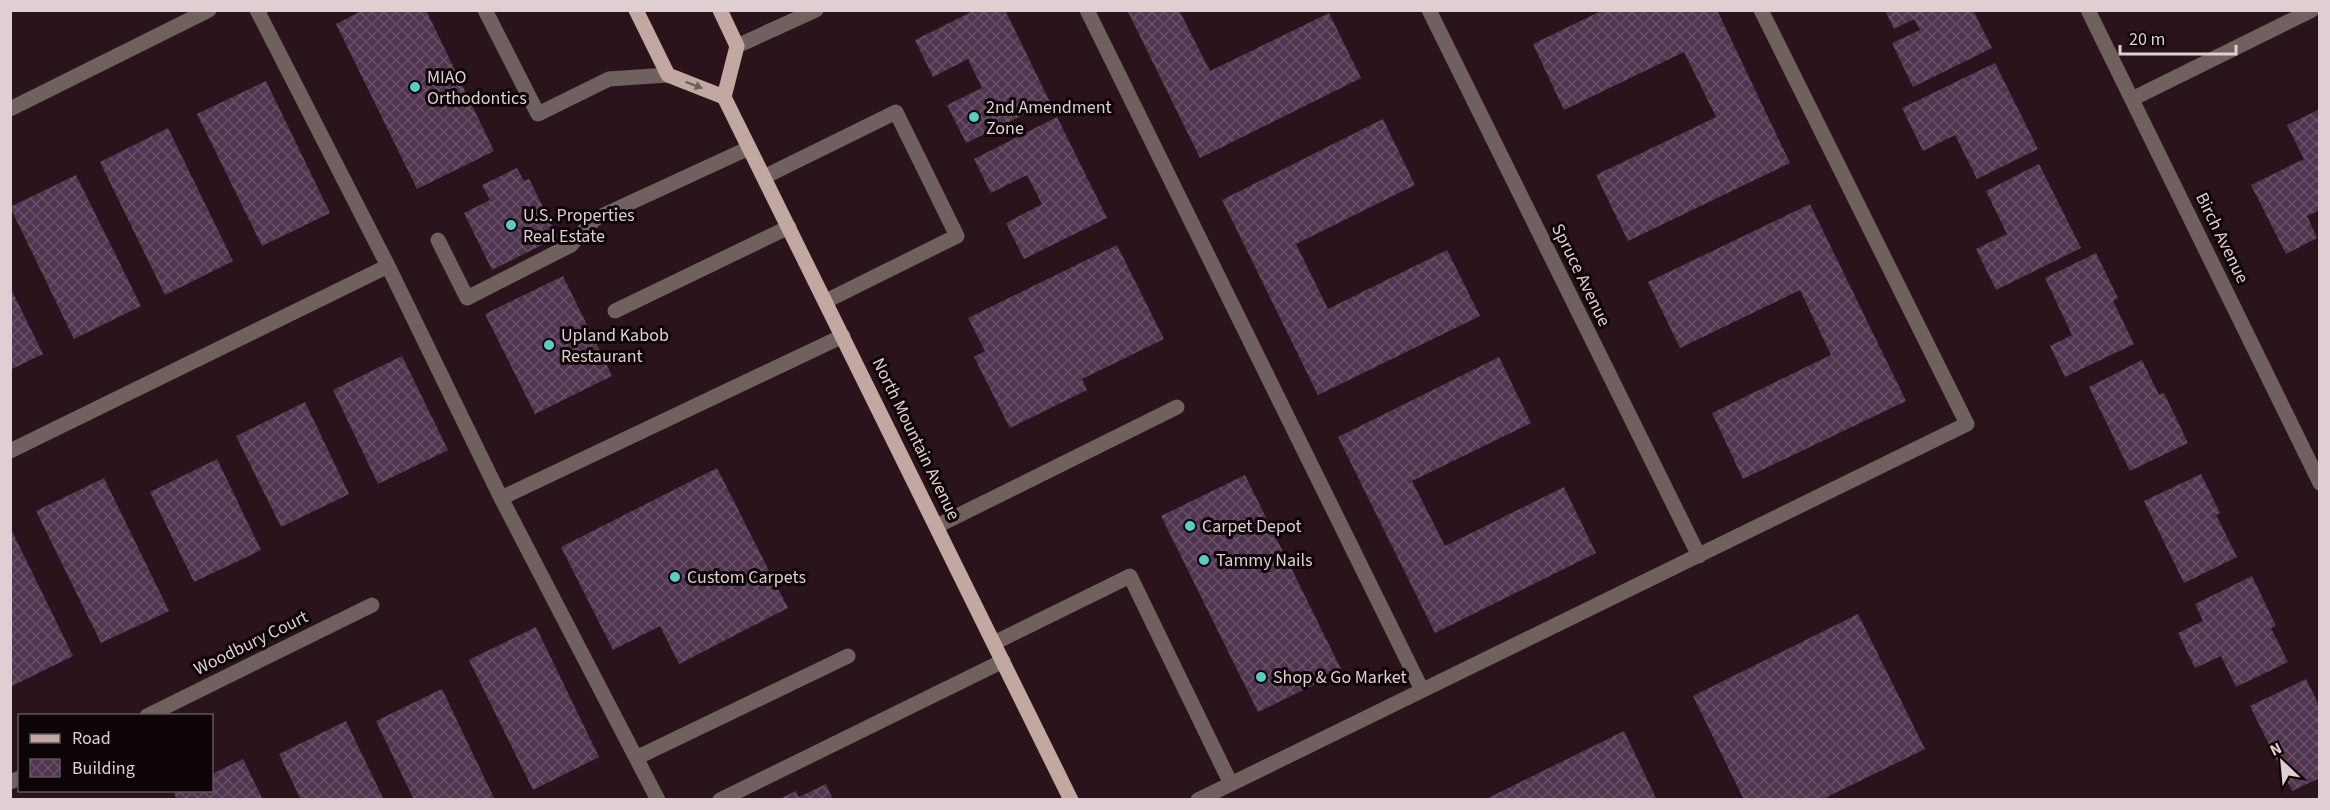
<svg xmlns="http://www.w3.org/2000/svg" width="2330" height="810" font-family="'Source Sans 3',sans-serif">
  <defs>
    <pattern id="building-cross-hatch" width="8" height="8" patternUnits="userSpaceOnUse" patternTransform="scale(1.5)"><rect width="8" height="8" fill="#513550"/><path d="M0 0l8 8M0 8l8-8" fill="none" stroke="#6a5168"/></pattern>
  </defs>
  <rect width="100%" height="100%" fill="#2a131a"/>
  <path fill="url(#building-cross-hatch)" d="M363 10H426L494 151 417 189 336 24Z
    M975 10H1005L1050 102 966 143 947 105 982 88 968 59 933 77 915 40Z
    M1127 10H1179L1210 71 1329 13 1361 78 1200 158Z
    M1603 10H1717L1790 163 1628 241 1596 175 1716 117 1684 52 1564 110 1533 44Z
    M1885 10H1973L1992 48 1913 87 1892 43 1920 30 1914 19 1894 29Z
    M1995 63 2038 149 1977 179 1955 135 1923 151 1902 108Z
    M266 81 330 213 262 246 197 114Z
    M2320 109V210L2307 216 2317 238 2286 254 2251 185 2304 159 2287 125Z
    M1057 117 1107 218 1024 259 1006 223 1042 204 1027 175 991 193 974 159Z
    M1383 119 1415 185 1296 244 1328 309 1447 250 1480 316 1318 395 1222 200Z
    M168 128 233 261 165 295 100 162Z
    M2039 164 2081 248 1996 290 1976 249 2007 234 1986 191Z
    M517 168 524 181 529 179 558 237 492 270 464 213 490 200 482 185Z
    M76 175 141 306 74 339 10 207Z
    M1810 204 1906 401 1743 479 1712 413 1831 355 1800 290 1680 348 1648 282Z
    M1117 245 1164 339 1082 379 1087 390 1010 428 974 357 985 351 968 318Z
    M2096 253 2118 298 2113 301 2134 344 2065 377 2050 346 2072 335 2045 278Z
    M563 276 612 376 535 414 485 314Z
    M10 287 43 354 10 370Z
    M402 356 448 450 378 484 333 390Z
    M1499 357 1531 423 1412 481 1445 546 1564 487 1596 553 1435 633 1338 437Z
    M2142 360 2159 395 2164 393 2188 443 2130 471 2089 387Z
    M305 402 349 494 281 527 236 436Z
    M217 459 261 550 194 582 150 492Z
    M717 468 788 608 679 664 660 626 613 650 561 547Z
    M2201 474 2220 513 2216 515 2237 557 2184 583 2144 501Z
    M1245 475 1342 671 1258 712 1161 516Z
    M104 478 169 611 101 643 36 511Z
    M10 527 73 656 10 687Z
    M2252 576 2276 626 2271 628 2288 662 2236 687 2221 656 2195 668 2178 633 2203 621 2195 604Z
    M1858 614 1925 749 1821 800H1744L1693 696Z
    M536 627 599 757 533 790 469 660Z
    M2306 679 2320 707V778L2292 791 2250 706Z
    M442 689 495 800H414L376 721Z
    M346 721 384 800H301L279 754Z
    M1624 731 1657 800H1484Z
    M243 759 263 800H177L174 793 178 790H212V774Z
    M826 784 833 800H777L796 791 799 797Z"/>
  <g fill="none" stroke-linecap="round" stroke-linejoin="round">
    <path stroke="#6e615e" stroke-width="15" d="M257 10 388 266 501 498 658 800
      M485 10 538 114 609 79 668 75
      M1087 10 1422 690
      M1429 10 1699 556
      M2088 10 2320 483
      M737 46 816 10
      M2132 99 2312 10
      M10 109 209 10
      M764 177 896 112 957 236 826 301
      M438 240 467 298 571 245 595 219 749 148
      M615 311 789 227
      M10 451 388 266
      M501 498 843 336
      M937 526 1177 407
      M994 643 1130 576 1231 784
      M147 716 372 605
      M636 758 848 656
      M10 782 20 778
      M720 800 1003 661
      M1198 800 1967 424 1761 10"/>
    <path stroke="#c2a8a1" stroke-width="15" d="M636 10 668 75 724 97
      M720 10 737 46 724 97 1071 800"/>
  </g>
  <defs><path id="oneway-solid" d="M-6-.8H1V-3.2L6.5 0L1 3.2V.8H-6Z" transform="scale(1.5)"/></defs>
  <use fill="#705e5b" href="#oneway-solid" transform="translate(694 85) rotate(21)"/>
  <g fill="#56cec4" stroke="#0c0406" stroke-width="2">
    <circle cx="415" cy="87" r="6"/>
    <circle cx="974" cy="117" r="6"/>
    <circle cx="511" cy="225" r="6"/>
    <circle cx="549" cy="345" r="6"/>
    <circle cx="1190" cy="526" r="6"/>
    <circle cx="1204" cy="560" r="6"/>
    <circle cx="675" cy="577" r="6"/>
    <circle cx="1261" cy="677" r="6"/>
  </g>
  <g text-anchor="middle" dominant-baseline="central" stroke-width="6" stroke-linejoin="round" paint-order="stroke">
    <g font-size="18" fill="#dfcfd2" stroke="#0c0406" text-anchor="start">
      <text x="427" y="77">MIAO<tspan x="427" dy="21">Orthodontics</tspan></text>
      <text x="986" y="107">2nd Amendment<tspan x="986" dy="21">Zone</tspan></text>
      <text x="523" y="215">U.S. Properties<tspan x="523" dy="21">Real Estate</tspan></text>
      <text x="561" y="335">Upland Kabob<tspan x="561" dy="21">Restaurant</tspan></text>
      <text x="1202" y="526">Carpet Depot</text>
      <text x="1216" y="560">Tammy Nails</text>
      <text x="687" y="577">Custom Carpets</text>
      <text x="1273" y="677">Shop &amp; Go Market</text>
    </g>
    <g font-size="18" fill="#dfcfd2" stroke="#0c0406">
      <text transform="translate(2222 238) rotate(64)">Birch Avenue</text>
      <text transform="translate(1581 275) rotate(64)">Spruce Avenue</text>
      <text transform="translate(916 439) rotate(64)">North Mountain Avenue</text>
      <text transform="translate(251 643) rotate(-26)">Woodbury Court</text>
    </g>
  </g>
  <rect width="2330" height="810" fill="none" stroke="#dfcfd2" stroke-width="24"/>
  <rect x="18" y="714" width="195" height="78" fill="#0c0406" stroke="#605558" stroke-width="1.5"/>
  <rect x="30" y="734" width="30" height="9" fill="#c2a8a1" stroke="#605558" stroke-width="1.5"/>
  <text x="72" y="744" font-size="18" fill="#dfcfd2">Road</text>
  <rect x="30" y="759" width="30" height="18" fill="url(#building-cross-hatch)" stroke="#605558" stroke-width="1.5"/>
  <text x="72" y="774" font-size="18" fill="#dfcfd2">Building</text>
  <g transform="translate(2282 762) rotate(334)" stroke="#0c0406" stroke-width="4.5" paint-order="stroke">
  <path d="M0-4.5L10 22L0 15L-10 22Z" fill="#dfcfd2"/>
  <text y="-9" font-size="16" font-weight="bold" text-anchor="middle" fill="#dfcfd2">N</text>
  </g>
  <path d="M2120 45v9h116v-9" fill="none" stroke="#dfcfd2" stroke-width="3"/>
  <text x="2129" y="45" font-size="18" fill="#dfcfd2" stroke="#0c0406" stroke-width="4.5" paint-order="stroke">20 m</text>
</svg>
